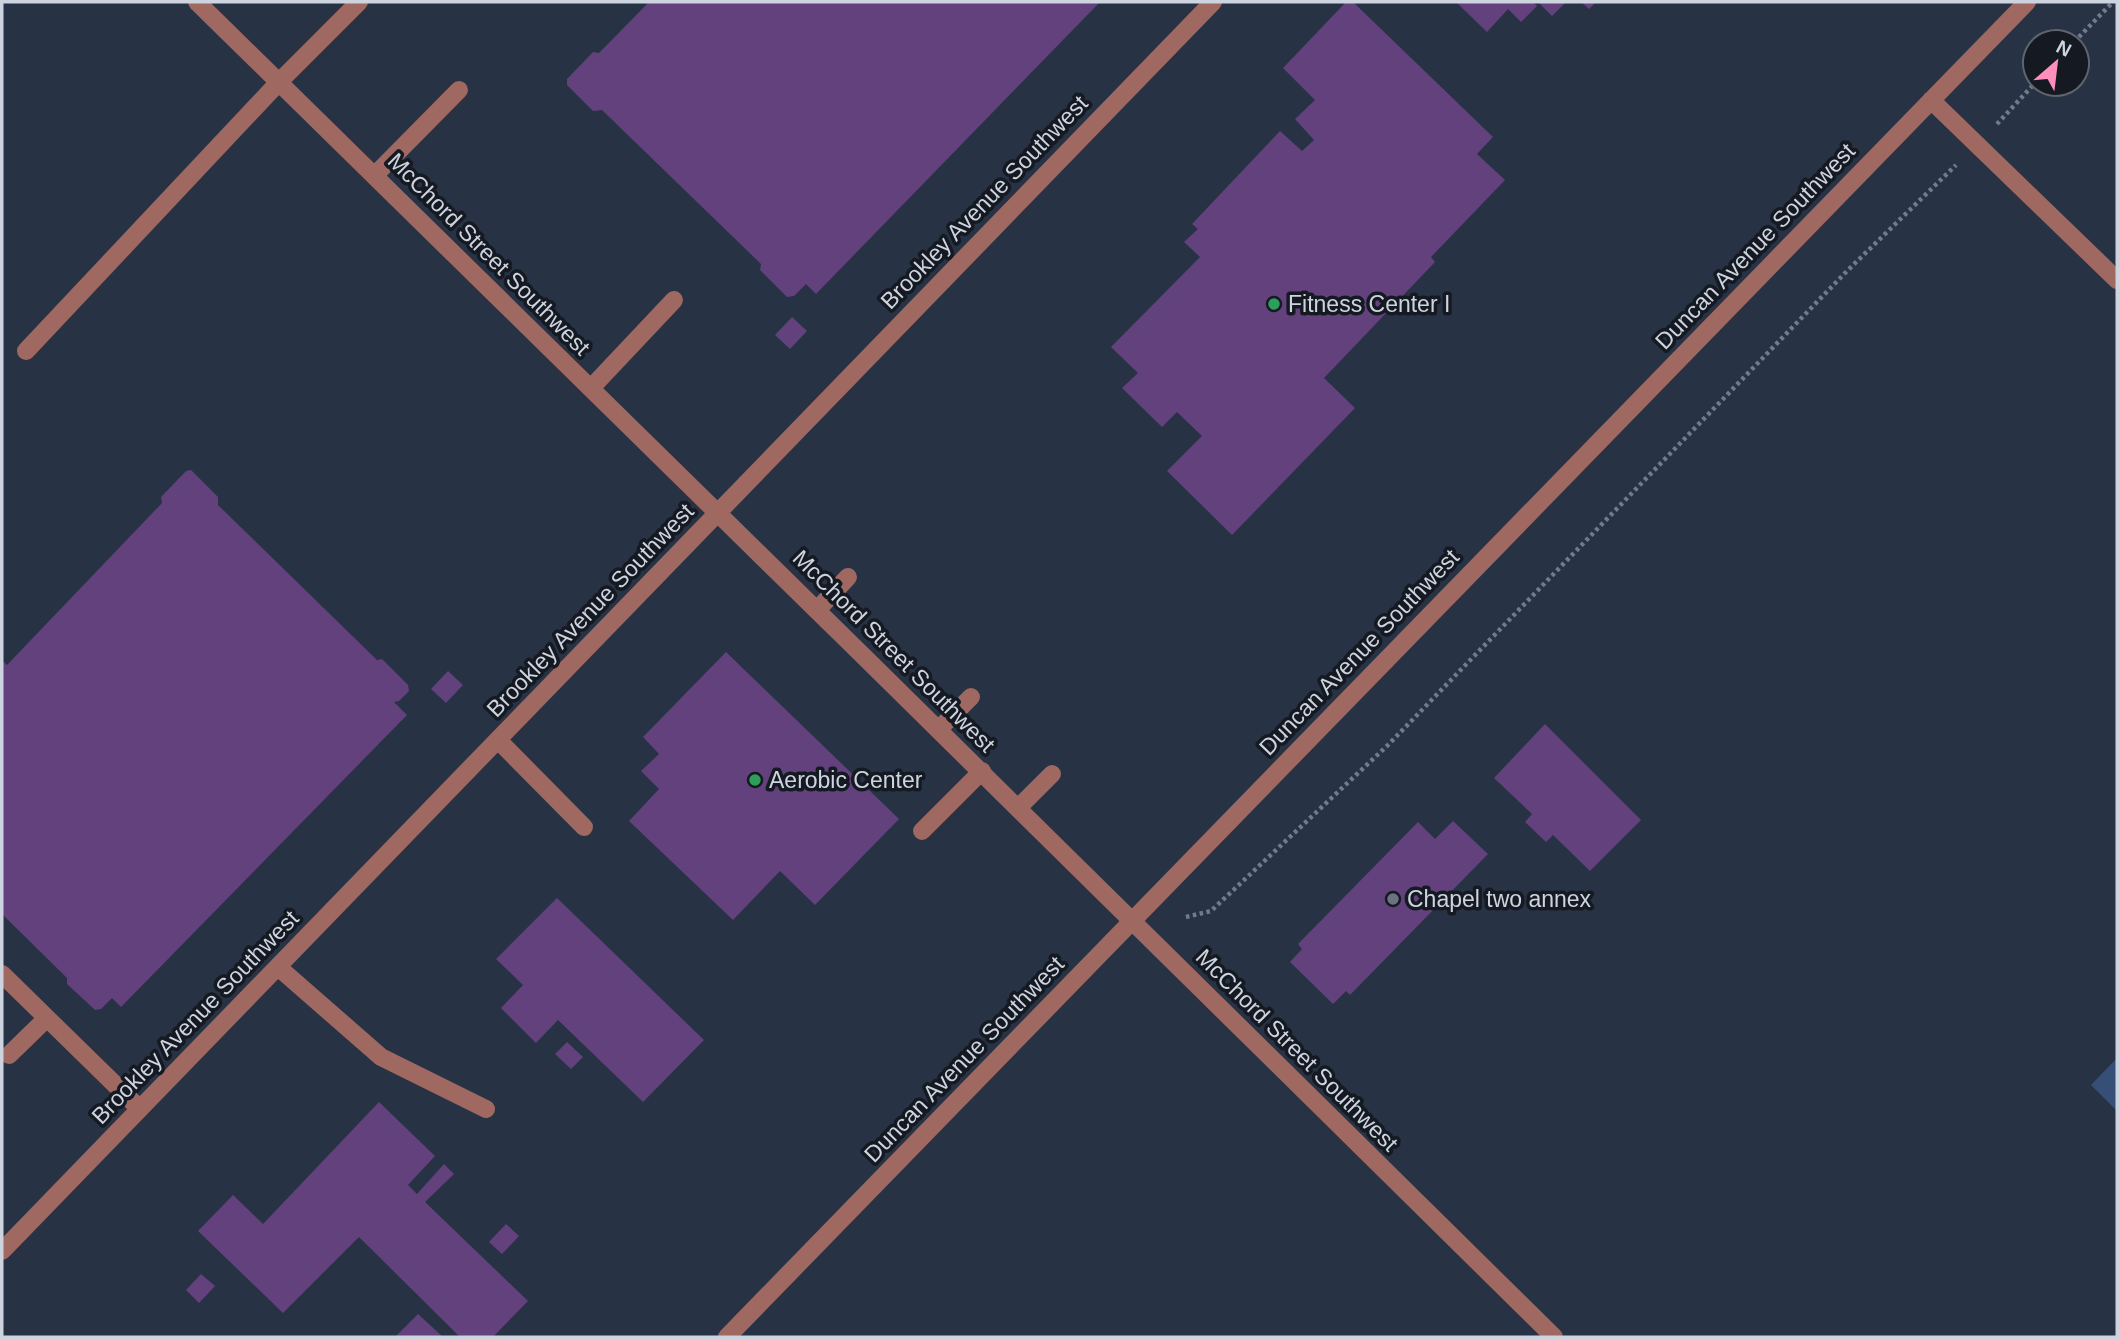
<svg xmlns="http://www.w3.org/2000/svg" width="2119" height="1339" font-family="Helvetica,sans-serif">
  <rect width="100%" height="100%" fill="#273244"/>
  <path fill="#364f76" d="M2117 1058V1111L2091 1085Z"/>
  <path fill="#63417d" d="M649 2H1100L816 294 806 284 794 296 787 297 760 270 761 264 602 110 593 111 567 85V79L593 52 599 53Z
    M1346 2H1353L1493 137 1477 154 1505 180 1431 257 1435 262 1324 378 1355 408 1232 535 1167 471 1202 436 1177 412 1162 427 1122 388 1138 373 1111 347 1200 257 1184 242 1198 229 1192 224 1280 131 1302 151 1314 140 1295 119 1315 100 1283 68Z
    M1456 2H1533L1537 6 1521 22 1508 9 1487 32Z
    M1538 2H1566L1552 16Z
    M1581 2H1596L1589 9Z
    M792 317 807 331 790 349 775 335Z
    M191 470 218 497V505L377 660 382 659 408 685 409 691 399 701 394 702 407 715 121 1007 112 998 101 1009 95 1010 67 984V978L2 914V660L7 665 162 503 161 497 186 471Z
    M726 652 899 819 815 905 780 871 733 920 629 821 659 789 641 771 659 754 643 737Z
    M448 671 463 685 446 703 431 689Z
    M1545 724 1641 820 1590 871 1553 835 1546 842 1525 822 1532 814 1494 778Z
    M1453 821 1488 854 1350 995 1346 991 1333 1004 1290 962 1302 949 1298 944 1418 822 1435 839Z
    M557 898 704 1040 643 1102 558 1020 536 1043 501 1008 523 985 496 959Z
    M567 1042 583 1057 571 1069 555 1054Z
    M379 1102 435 1156 408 1185 417 1194 444 1164 454 1174 425 1202 528 1301 493 1337H460L359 1237 283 1313 198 1231 233 1195 263 1224Z
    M506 1224 519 1236 502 1254 489 1242Z
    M201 1274 215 1286 199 1303 186 1290Z
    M418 1314 443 1337H395Z"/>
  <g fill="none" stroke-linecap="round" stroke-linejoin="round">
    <path stroke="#727b8a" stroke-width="4.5" stroke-dasharray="3.5 3.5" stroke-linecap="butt" d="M2074 42 2113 2
      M1997 124 2035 83
      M1186 917 1211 911 1388 745 1847 271 1956 165"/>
    <path stroke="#9f6860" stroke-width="18" d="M197 2C651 445 1102 892 1554 1337
      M1931 100 2117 280
      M375 175 459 90
      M26 351 279 82 359 2
      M591 388 674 300
      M817 610 848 577
      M939 729 971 697
      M498 740 584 827
      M1018 808 1052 774
      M922 831 982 771
      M278 967 381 1057 486 1109
      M2 974 140 1109
      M9 1055 47 1018
      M2 1251 1213 2
      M727 1337 2027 2"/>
  </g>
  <g fill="#2e9e5b" stroke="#151a22" stroke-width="2.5">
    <circle cx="1274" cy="304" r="7"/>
    <circle cx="755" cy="780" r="7"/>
  </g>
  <circle fill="#6b7280" stroke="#151a22" stroke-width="2.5" cx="1393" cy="899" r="7"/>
  <g text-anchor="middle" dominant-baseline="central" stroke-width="7" stroke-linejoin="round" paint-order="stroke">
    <g font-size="23" fill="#cdd4df" stroke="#151a22">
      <text transform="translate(984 202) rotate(-46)">Brookley Avenue Southwest</text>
      <text transform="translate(1755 246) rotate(-46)">Duncan Avenue Southwest</text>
      <text transform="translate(489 254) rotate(45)">McChord Street Southwest</text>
      <text transform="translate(590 610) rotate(-46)">Brookley Avenue Southwest</text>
      <text transform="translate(894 651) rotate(45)">McChord Street Southwest</text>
      <text transform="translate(1359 652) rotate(-46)">Duncan Avenue Southwest</text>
      <text transform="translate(195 1017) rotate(-46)">Brookley Avenue Southwest</text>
      <text transform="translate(1297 1050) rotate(45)">McChord Street Southwest</text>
      <text transform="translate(964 1059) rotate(-46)">Duncan Avenue Southwest</text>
    </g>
    <g font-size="23" fill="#cdd4df" stroke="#151a22" text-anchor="start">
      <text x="1288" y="304">Fitness Center I</text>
      <text x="769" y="780">Aerobic Center</text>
      <text x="1407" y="899">Chapel two annex</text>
    </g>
  </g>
  <rect width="2119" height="1339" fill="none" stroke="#cdd4df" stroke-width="7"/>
  <g transform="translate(2056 63) rotate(28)"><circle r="33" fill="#151a22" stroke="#5f646e" stroke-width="2"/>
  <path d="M0-5L12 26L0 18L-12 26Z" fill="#fe8ebc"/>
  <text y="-10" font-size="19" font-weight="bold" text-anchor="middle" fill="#cdd4df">N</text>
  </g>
</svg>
